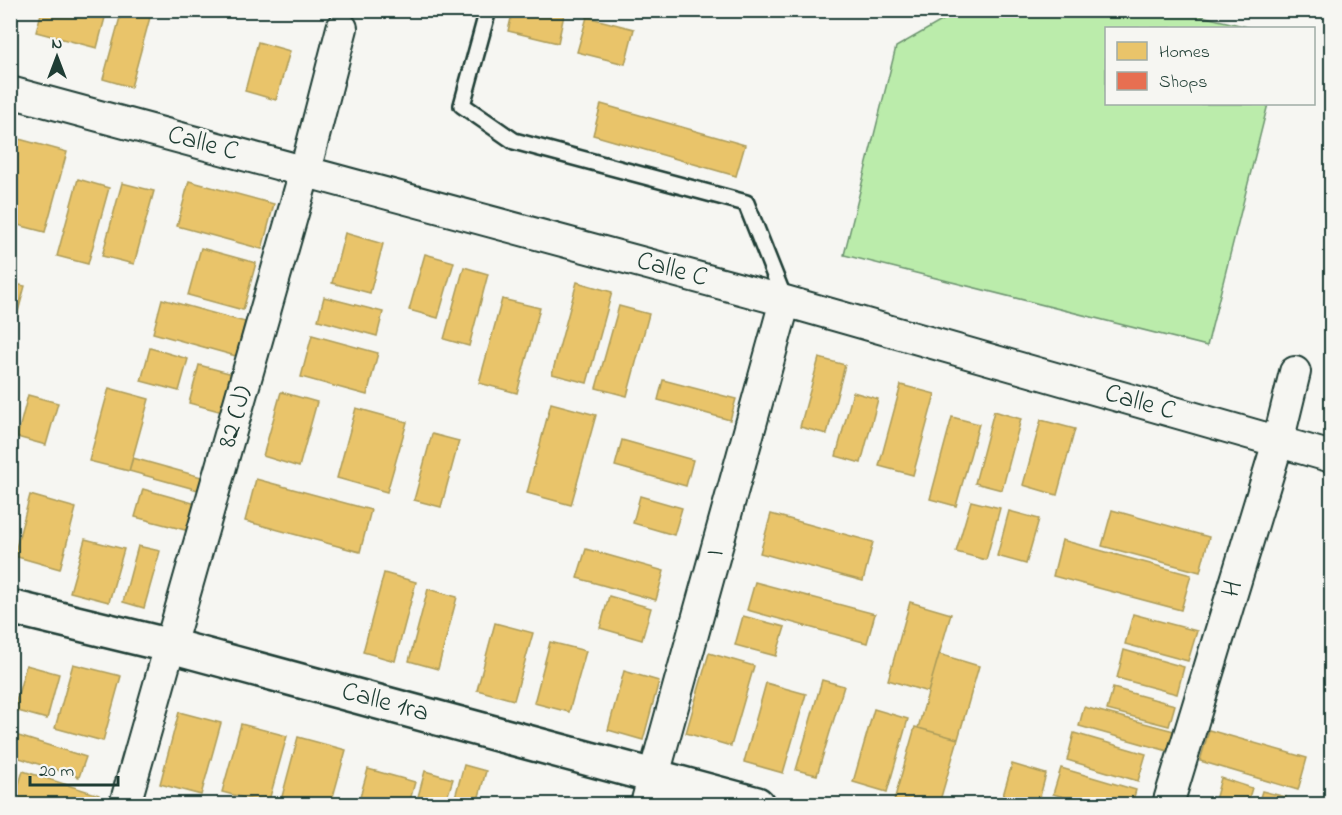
<svg xmlns="http://www.w3.org/2000/svg" width="1342" height="815" font-family="'Indie Flower',sans-serif">
  <rect width="100%" height="100%" fill="#f6f6f2"/>
  <filter id="ink" filterUnits="userSpaceOnUse"><feTurbulence type="fractalNoise" baseFrequency=".0167" numOctaves="2"/><feDisplacementMap in="SourceGraphic" scale="12" xChannelSelector="R" yChannelSelector="G"/><feConvolveMatrix kernelMatrix="1 2 1 2 8 2 1 2 1" color-interpolation-filters="sRGB"/></filter>
  <g filter="url(#ink)">
    <path fill="#bbecab" stroke="#6d9470" stroke-width="1.5" d="M959 11H1180L1252 28H1106V104H1268L1207 346 844 255 896 47Z"/>
    <path fill="#e9c46a" stroke="#ac9c5a" stroke-width="1.5" d="M42 10H107L97 48 36 32Z
      M122 10H152L131 87 103 79Z
      M513 10H565L558 43 508 31Z
      M587 17 634 29 625 64 577 52Z
      M258 42 290 51 276 100 245 91Z
      M601 104 745 145 736 176 593 135Z
      M19 139 67 152 45 232 10 223V172Z
      M78 179 109 188 88 264 57 256Z
      M189 181 274 204 262 249 177 226Z
      M122 183 154 191 134 264 102 256Z
      M345 233 383 244 370 293 332 283Z
      M201 248 256 263 243 310 188 295Z
      M425 254 454 262 438 318 409 310Z
      M464 267 488 274 469 346 444 339Z
      M577 282 612 292 587 383 552 374Z
      M10 283 25 286 13 330H10Z
      M324 297 383 312 377 336 318 320Z
      M162 299 245 322 236 356 153 333Z
      M502 299 540 308 517 393 479 383Z
      M619 306 649 314 627 396 596 388Z
      M312 335 378 353 367 395 301 377Z
      M150 348 188 359 179 391 141 381Z
      M819 358 845 365 827 434 800 427Z
      M199 365 233 374 223 412 189 403Z
      M663 380 736 399 730 420 658 400Z
      M901 385 935 394 913 475 879 466Z
      M109 388 149 399 129 471 89 461Z
      M281 392 317 402 299 467 263 456Z
      M853 392 878 399 861 463 836 456Z
      M28 395 58 403 46 445 17 437Z
      M551 403 596 415 571 505 527 493Z
      M356 408 407 422 387 492 337 478Z
      M994 411 1021 419 1002 490 975 483Z
      M952 417 979 424 956 506 930 499Z
      M1041 420 1075 429 1057 495 1023 485Z
      M432 434 459 441 441 507 414 500Z
      M622 440 693 460 686 486 615 466Z
      M133 458 205 478 202 491 129 471Z
      M256 479 371 510 360 552 245 521Z
      M143 489 200 505 193 532 135 517Z
      M30 495 76 508 60 569 14 556Z
      M640 496 682 508 674 535 633 523Z
      M971 501 1000 508 986 560 956 552Z
      M1112 510 1209 537 1200 572 1102 546Z
      M1009 511 1039 519 1026 564 997 556Z
      M771 514 873 542 863 581 760 553Z
      M85 539 124 549 109 602 70 592Z
      M1062 540 1191 575 1181 610 1053 576Z
      M138 546 160 551 144 608 123 602Z
      M586 549 664 571 656 600 577 578Z
      M384 573 416 582 395 661 363 652Z
      M755 582 875 614 867 643 747 610Z
      M428 589 457 597 438 669 409 661Z
      M609 596 651 608 642 640 600 628Z
      M910 602 951 614 928 692 888 680Z
      M1133 614 1197 631 1188 661 1125 644Z
      M743 616 785 627 776 656 735 645Z
      M495 623 533 633 514 700 477 690Z
      M550 642 586 651 569 712 534 703Z
      M1124 650 1184 667 1177 694 1117 678Z
      M709 653 754 666 731 746 686 733Z
      M939 654 979 666 958 739 918 728Z
      M73 664 121 676 103 741 55 728Z
      M26 665 59 674 47 719 14 710Z
      M624 671 659 681 643 740 608 730Z
      M822 680 844 686 817 775 796 770Z
      M766 683 806 694 783 773 744 762Z
      M1113 688 1175 705 1169 726 1107 710Z
      M1084 707 1174 731 1168 751 1079 726Z
      M874 709 908 719 887 792 853 782Z
      M179 712 221 723 201 795 160 784Z
      M241 724 287 736 268 804 222 792Z
      M915 727 958 739 939 804H893Z
      M1209 730 1307 758 1298 790 1200 761Z
      M1074 733 1146 754 1138 781 1067 760Z
      M12 734 86 757 79 777 10 755Z
      M298 737 346 750 331 804H280Z
      M1012 764 1046 774 1038 804H1020L1002 799Z
      M464 765 486 771 477 804H453Z
      M1061 768 1136 790 1132 804H1089L1053 794Z
      M368 769 415 782 409 804H358Z
      M23 771 99 795 96 804H18L13 803Z
      M425 771 453 779 445 804H416Z
      M1221 778 1252 788 1247 804H1214Z
      M1262 791 1286 797 1284 804H1258Z"/>
    <path fill="#e76f51" stroke="#ab6048" stroke-width="1.5" d="M1332 283V305L1326 303Z"/>
    <g fill="none" stroke-linecap="round" stroke-linejoin="round">
      <defs>
        <path id="lane" d="M488 10 462 105 514 141 746 203 785 301"/>
        <path id="street" d="M10 92 785 301 1332 457
          M125 804 305 171 342 28
          M646 804 785 301
          M1168 804 1278 442 1295 372"/>
        <path id="secondary" d="M10 607 171 646 757 804"/>
      </defs>
      <use href="#lane" stroke="#1f3d34" stroke-width="20"/>
      <use href="#street" stroke="#1f3d34" stroke-width="34"/>
      <use href="#secondary" stroke="#1f3d34" stroke-width="38"/>
      <use href="#lane" stroke="#f6f6f2" stroke-width="15"/>
      <use href="#street" stroke="#f6f6f2" stroke-width="30"/>
      <use href="#secondary" stroke="#f6f6f2" stroke-width="33"/>
    </g>
  </g>
  <g text-anchor="middle" dominant-baseline="central" stroke-width="6" stroke-linejoin="round" paint-order="stroke">
    <g font-size="27" fill="#1f3d34" stroke="#f6f6f2">
      <text transform="translate(203 144) rotate(15)">Calle C</text>
      <text transform="translate(672 270) rotate(15)">Calle C</text>
      <text transform="translate(1140 403) rotate(16)">Calle C</text>
      <text transform="translate(236 417) rotate(-74)">82 (J)</text>
      <text transform="translate(716 553) rotate(-75)">I</text>
      <text transform="translate(1233 589) rotate(-73)">H</text>
      <text transform="translate(385 703) rotate(15)">Calle 1ra</text>
    </g>
  </g>
  <rect width="1342" height="815" fill="none" stroke="#f6f6f2" stroke-width="36"/>
  <rect x="18" y="18" width="1306" height="779" fill="none" stroke="#1f3d34" stroke-width="2" filter="url(#ink)"/>
  <rect x="1105" y="27" width="210" height="78" fill="#f6f6f2" stroke="#a0aca6" stroke-width="1.5"/>
  <rect x="1117" y="42" width="30" height="18" fill="#e9c46a" stroke="#a0aca6" stroke-width="1.5"/>
  <text x="1159" y="57" font-size="18" fill="#1f3d34">Homes</text>
  <rect x="1117" y="72" width="30" height="18" fill="#e76f51" stroke="#a0aca6" stroke-width="1.5"/>
  <text x="1159" y="87" font-size="18" fill="#1f3d34">Shops</text>
  <g transform="translate(57 57)" stroke="#f6f6f2" stroke-width="4.5" paint-order="stroke">
  <path d="M0-4.5L10 22L0 15L-10 22Z" fill="#1f3d34"/>
  <text y="-9" font-size="16" font-weight="bold" text-anchor="middle" fill="#1f3d34">N</text>
  </g>
  <path d="M30 776v9h88v-9" fill="none" stroke="#1f3d34" stroke-width="3"/>
  <text x="39" y="776" font-size="18" fill="#1f3d34" stroke="#f6f6f2" stroke-width="4.5" paint-order="stroke">20 m</text>
</svg>
